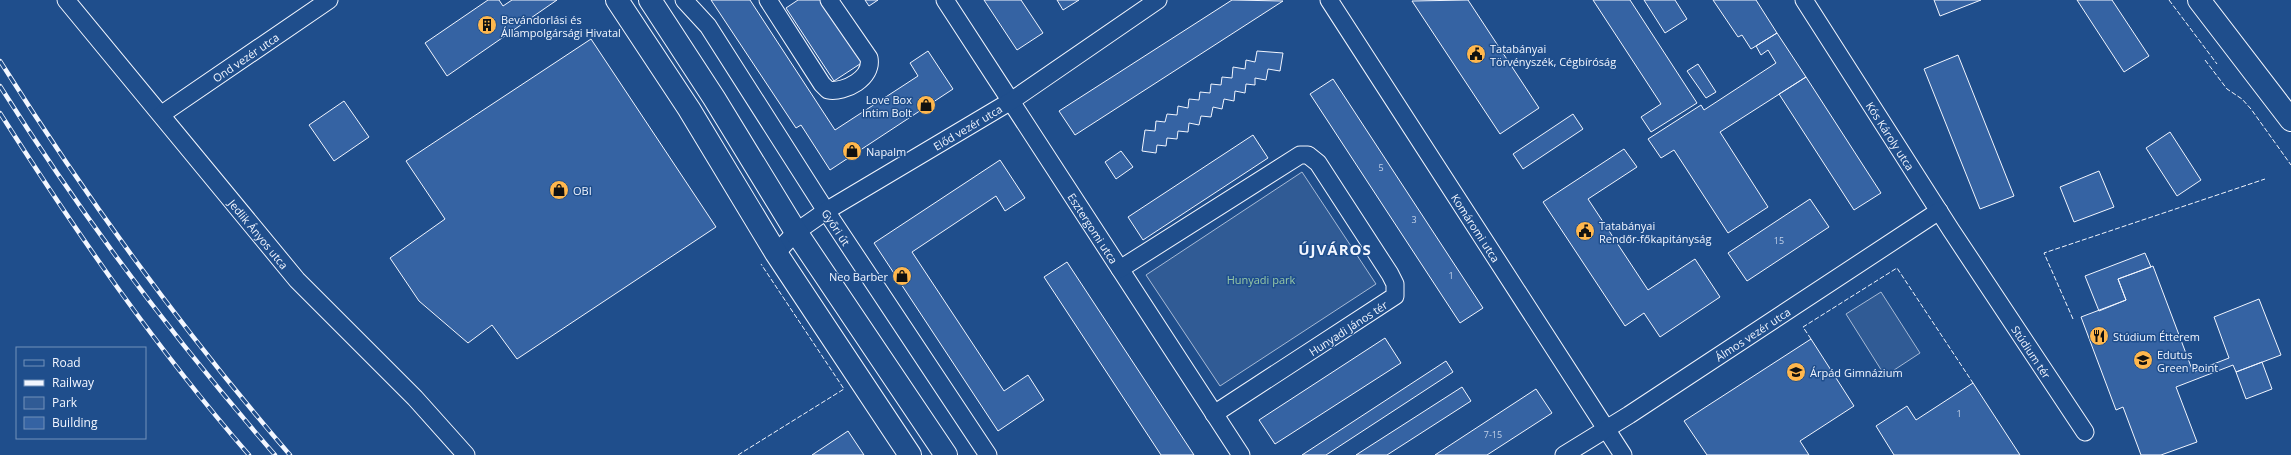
<svg xmlns="http://www.w3.org/2000/svg" width="2291" height="455" font-family="'Open Sans',sans-serif">
  <rect width="100%" height="100%" fill="#1f4e8c"/>
  <path fill="#305b95" stroke="#a8bbd7" d="M1302 172 1376 284 1220 386 1146 275Z
    M1881 292 1920 353 1885 376 1846 314Z"/>
  <path fill="#3563a3" stroke="#f2f6ff" d="M488 0H499L503 6 512 0H557L447 76 425 43Z
    M711 0H750L835 130 918 76 910 63 928 51 953 89 830 170 801 125 796 128Z
    M798 0H823L863 62 834 81 786 8Z
    M865 0H878L869 6Z
    M984 0H1021L1043 33 1017 50Z
    M1057 0H1079L1063 10Z
    M1232 0 1283 1 1075 135 1059 111Z
    M1468 0 1539 108 1500 134 1412 1Z
    M1593 0H1630L1697 103 1651 132 1641 117 1661 104Z
    M1644 0H1675L1687 19 1665 33Z
    M1713 0H1756L1777 33 1751 49 1742 35 1738 37Z
    M1934 0H1981L1940 16Z
    M2077 0H2112L2149 56 2124 72Z
    M1777 33 1806 77 1720 132 1768 207 1728 233 1674 150 1661 158 1648 139 1701 105 1704 110 1776 63 1768 50 1761 55 1756 46Z
    M591 39 716 227 517 359 492 325 468 343 419 301 390 258 445 219 406 161Z
    M1257 51 1283 53 1280 71 1268 69 1266 80 1255 78V85L1246 84 1245 93 1235 91 1234 101 1224 99 1222 109 1213 107 1211 117 1201 116 1199 125 1189 123 1188 132 1178 131 1177 139 1167 138 1166 146 1157 145 1156 153 1142 151 1145 130 1155 131 1156 121 1165 122 1167 114 1177 115 1178 106 1188 108 1189 99 1199 100 1200 92 1210 93 1211 84 1221 85 1222 77 1232 78 1233 67 1245 69 1246 60 1255 62Z
    M1958 55 2014 196 1980 209 1924 69Z
    M1698 64 1716 92 1706 98 1687 71Z
    M1806 77 1881 193 1854 210 1779 94Z
    M1333 79 1483 308 1460 323 1310 94Z
    M344 101 369 137 334 161 309 125Z
    M1573 114 1583 129 1523 169 1513 154Z
    M2170 132 2201 180 2177 196 2146 148Z
    M1253 135 1268 158 1143 240 1128 217Z
    M1624 149 1637 167 1588 199 1648 290 1695 259 1720 297 1660 337 1644 313 1625 326 1543 202Z
    M1121 151 1133 167 1116 179 1105 162Z
    M1000 160 1025 198 1005 211 996 196 912 252 1004 391 1028 375 1044 400 998 431 874 243Z
    M2099 171 2114 207 2074 222 2060 187Z
    M1810 199 1829 227 1747 281 1728 253Z
    M2145 253 2151 267 2118 279 2126 300 2099 311 2085 276Z
    M1067 262 1194 455H1161L1044 277Z
    M2153 266 2193 372 2229 358 2214 317 2259 299 2281 355 2236 372 2233 365 2176 387 2197 442 2161 455H2141L2123 407 2116 410 2081 317 2126 300 2118 279Z
    M1385 338 1401 363 1275 444 1259 420Z
    M1811 339 1854 406 1800 441 1809 455H1707L1684 421Z
    M1446 361 1453 372 1326 455H1302Z
    M2262 362 2272 389 2246 399 2236 372Z
    M1973 383 2020 455H1894L1876 426 1907 406 1916 420Z
    M1462 387 1471 401 1387 455H1356Z
    M1536 389 1552 413 1487 455H1435Z
    M848 431 864 455H812Z"/>
  <g fill="none" stroke-linecap="round" stroke-linejoin="round">
    <defs>
      <g id="minor">
        <path id="s1" d="M66 0 297 280 415 398 466 455"/>
        <path id="s2" d="M684 0 708 26 826 211 988 455"/>
        <path d="M768 0 822 84 828 90C845 93 873 78 869 58L829 0"/>
        <path id="s3" d="M945 0 1241 455"/>
        <path id="s4" d="M1329 0 1623 455"/>
        <path id="s5" d="M1804 0 1951 230 2085 432"/>
        <path id="s6" d="M162 114 329 0"/>
        <path id="s7" d="M776 253 796 232 826 211 1011 101 1158 0"/>
        <path d="M1120 269 1300 155H1308L1318 163 1390 274 1395 284V296L1214 414"/>
        <path id="s8" d="M1564 455 1629 415 1939 211"/>
      </g>
      <path id="secondary" d="M617 0 689 109 776 253 910 455
        M650 0 714 98 796 232 946 455"/>
      <path id="primary" d="M2199 0 2291 120"/>
    </defs>
    <use href="#minor" stroke="#f2f6ff" stroke-width="19"/>
    <use href="#secondary" stroke="#f2f6ff" stroke-width="24"/>
    <use href="#primary" stroke="#f2f6ff" stroke-width="24"/>
    <use href="#minor" stroke="#1f4e8c" stroke-width="17"/>
    <use href="#secondary" stroke="#1f4e8c" stroke-width="22"/>
    <use href="#primary" stroke="#1f4e8c" stroke-width="22"/>
    <defs>
      <path id="rail" d="M0 61C87 199 183 331 290 455
        M0 86C82 216 174 339 275 455
        M0 113C76 232 156 348 249 455"/>
    </defs>
    <use href="#rail" stroke="#f2f6ff" stroke-width="4.5"/>
    <use href="#rail" stroke="#1f4e8c" stroke-width="3" stroke-dasharray="9" stroke-linecap="butt"/>
    <path stroke="#f2f6ff" stroke-width="1" stroke-dasharray="5 2" stroke-linecap="butt" d="M2169 0 2217 64
      M2205 60 2227 89 2242 99 2251 109 2291 165
      M2073 319 2044 253 2265 179
      M1811 339 1803 327 1897 268 1973 383
      M738 455 844 389 761 264"/>
  </g>
  <defs>
    <symbol id="building-disc" viewBox="-11 -11 22 22"><circle r="9.5" fill="#ffb74d" stroke="#1f4e8c"/><path d="M-4-6H4V6H1V3H-1V6H-4ZM-2.5-4.3h1.7v1.8h-1.7ZM.8-4.3h1.7v1.8H.8ZM-2.5-1h1.7V.8h-1.7ZM.8-1h1.7V.8H.8Z" fill="#111"/></symbol>
    <symbol id="civic-disc" viewBox="-11 -11 22 22"><circle r="9.5" fill="#ffb74d" stroke="#1f4e8c"/><path d="M-.6-6.5H3V-4.5H.6V-3L4-1V1h2V6H-6V1h2V-1L-.6-3ZM-1.2 2.5V6h2.4V2.5Z" fill="#111"/></symbol>
    <symbol id="shop-disc" viewBox="-11 -11 22 22"><circle r="9.5" fill="#ffb74d" stroke="#1f4e8c"/><path d="M-5-2.5h2.3a2.7 3.5 0 0 1 5.4 0H5L5.5 6h-11ZM-1.5-2.5h3a1.5 2.3 0 0 0-3 0Z" fill="#111"/></symbol>
    <symbol id="restaurant-disc" viewBox="-11 -11 22 22"><circle r="9.5" fill="#ffb74d" stroke="#1f4e8c"/><path d="M-5-6h1v4h1v-4h1v4h1v-4h1v5L-1.5 .5V6h-2V.5L-5-1ZM5-6V6H3V1.5H1.5Q1.5-4 5-6Z" fill="#111"/></symbol>
    <symbol id="university-disc" viewBox="-11 -11 22 22"><circle r="9.5" fill="#ffb74d" stroke="#1f4e8c"/><path d="M0-5L7-2L0 1L-7-2ZM-4 1L0 2.5L4 1V4Q0 6-4 4Z" fill="#111"/></symbol>
    <symbol id="school-disc" viewBox="-11 -11 22 22"><circle r="9.5" fill="#ffb74d" stroke="#1f4e8c"/><path d="M0-5L7-2L0 1L-7-2ZM-4 1L0 2.5L4 1V4Q0 6-4 4Z" fill="#111"/></symbol>
  </defs>
  <g fill-rule="evenodd">
    <use href="#building-disc" x="476" y="14" width="22" height="22"/>
    <use href="#civic-disc" x="1465" y="43" width="22" height="22"/>
    <use href="#shop-disc" x="915" y="94" width="22" height="22"/>
    <use href="#shop-disc" x="841" y="140" width="22" height="22"/>
    <use href="#shop-disc" x="548" y="179" width="22" height="22"/>
    <use href="#civic-disc" x="1574" y="220" width="22" height="22"/>
    <use href="#shop-disc" x="891" y="265" width="22" height="22"/>
    <use href="#restaurant-disc" x="2088" y="325" width="22" height="22"/>
    <use href="#university-disc" x="2132" y="349" width="22" height="22"/>
    <use href="#school-disc" x="1785" y="361" width="22" height="22"/>
  </g>
  <g text-anchor="middle" dominant-baseline="central" stroke-width="3" stroke-linejoin="round" paint-order="stroke">
    <g font-size="9" fill="#c3d1e8">
      <text x="1381" y="167">5</text>
      <text x="1414" y="219">3</text>
      <text x="1779" y="240">15</text>
      <text x="1451" y="275">1</text>
      <text x="1959" y="413">1</text>
      <text x="1493" y="434">7-15</text>
    </g>
    <g font-size="11" fill="#f2f6ff" stroke="#1f4e8c" text-anchor="start">
      <text x="501" y="19">Bevándorlási és<tspan x="501" dy="13">Állampolgársági Hivatal</tspan></text>
      <text x="1490" y="48">Tatabányai<tspan x="1490" dy="13">Törvényszék, Cégbíróság</tspan></text>
      <text x="912" y="99" text-anchor="end">Love Box<tspan x="912" dy="13">Intim Bolt</tspan></text>
      <text x="866" y="151">Napalm</text>
      <text x="573" y="190">OBI</text>
      <text x="1599" y="225">Tatabányai<tspan x="1599" dy="13">Rendőr-főkapitányság</tspan></text>
      <text x="888" y="276" text-anchor="end">Neo Barber</text>
      <text x="2113" y="336">Stúdium Étterem</text>
      <text x="2157" y="354">Edutus<tspan x="2157" dy="13">Green Point</tspan></text>
      <text x="1810" y="372">Árpád Gimnázium</text>
    </g>
    <g font-size="11" fill="#f2f6ff" stroke="#1f4e8c">
      <text stroke="none"><textPath href="#s6" startOffset="101">Ond vezér utca</textPath></text>
      <text stroke="none"><textPath href="#s7" startOffset="230">Előd vezér utca</textPath></text>
      <text stroke="none"><textPath href="#s5" startOffset="161">Kós Károly utca</textPath></text>
      <text stroke="none"><textPath href="#s2" startOffset="274">Győri út</textPath></text>
      <text stroke="none"><textPath href="#s3" startOffset="272">Esztergomi utca</textPath></text>
      <text stroke="none"><textPath href="#s4" startOffset="271">Komáromi utca</textPath></text>
      <text stroke="none"><textPath href="#s1" startOffset="303">Jedlik Ányos utca</textPath></text>
      <text transform="translate(1348 328) rotate(-33)">Hunyadi János tér</text>
      <text stroke="none"><textPath href="#s8" startOffset="224">Álmos vezér utca</textPath></text>
      <text stroke="none"><textPath href="#s5" startOffset="419">Stúdium tér</textPath></text>
    </g>
    <g font-size="11" fill="#97c8a6" stroke="#1f4e8c">
      <text x="1261" y="279">Hunyadi park</text>
    </g>
    <g font-size="15" font-weight="bold" letter-spacing="1" fill="#f2f6ff" stroke="#1f4e8c">
      <text x="1335" y="249">ÚJVÁROS</text>
    </g>
  </g>
  <rect x="16" y="347" width="130" height="92" fill="#1f4e8c" stroke="#7391ba"/>
  <rect x="24" y="360" width="20" height="6" fill="#1f4e8c" stroke="#7391ba"/>
  <text x="52" y="367" font-size="12" fill="#f2f6ff">Road</text>
  <rect x="24" y="380" width="20" height="6" fill="#f2f6ff" stroke="#7391ba"/>
  <text x="52" y="387" font-size="12" fill="#f2f6ff">Railway</text>
  <rect x="24" y="397" width="20" height="12" fill="#305b95" stroke="#7391ba"/>
  <text x="52" y="407" font-size="12" fill="#f2f6ff">Park</text>
  <rect x="24" y="417" width="20" height="12" fill="#3563a3" stroke="#7391ba"/>
  <text x="52" y="427" font-size="12" fill="#f2f6ff">Building</text>
</svg>
